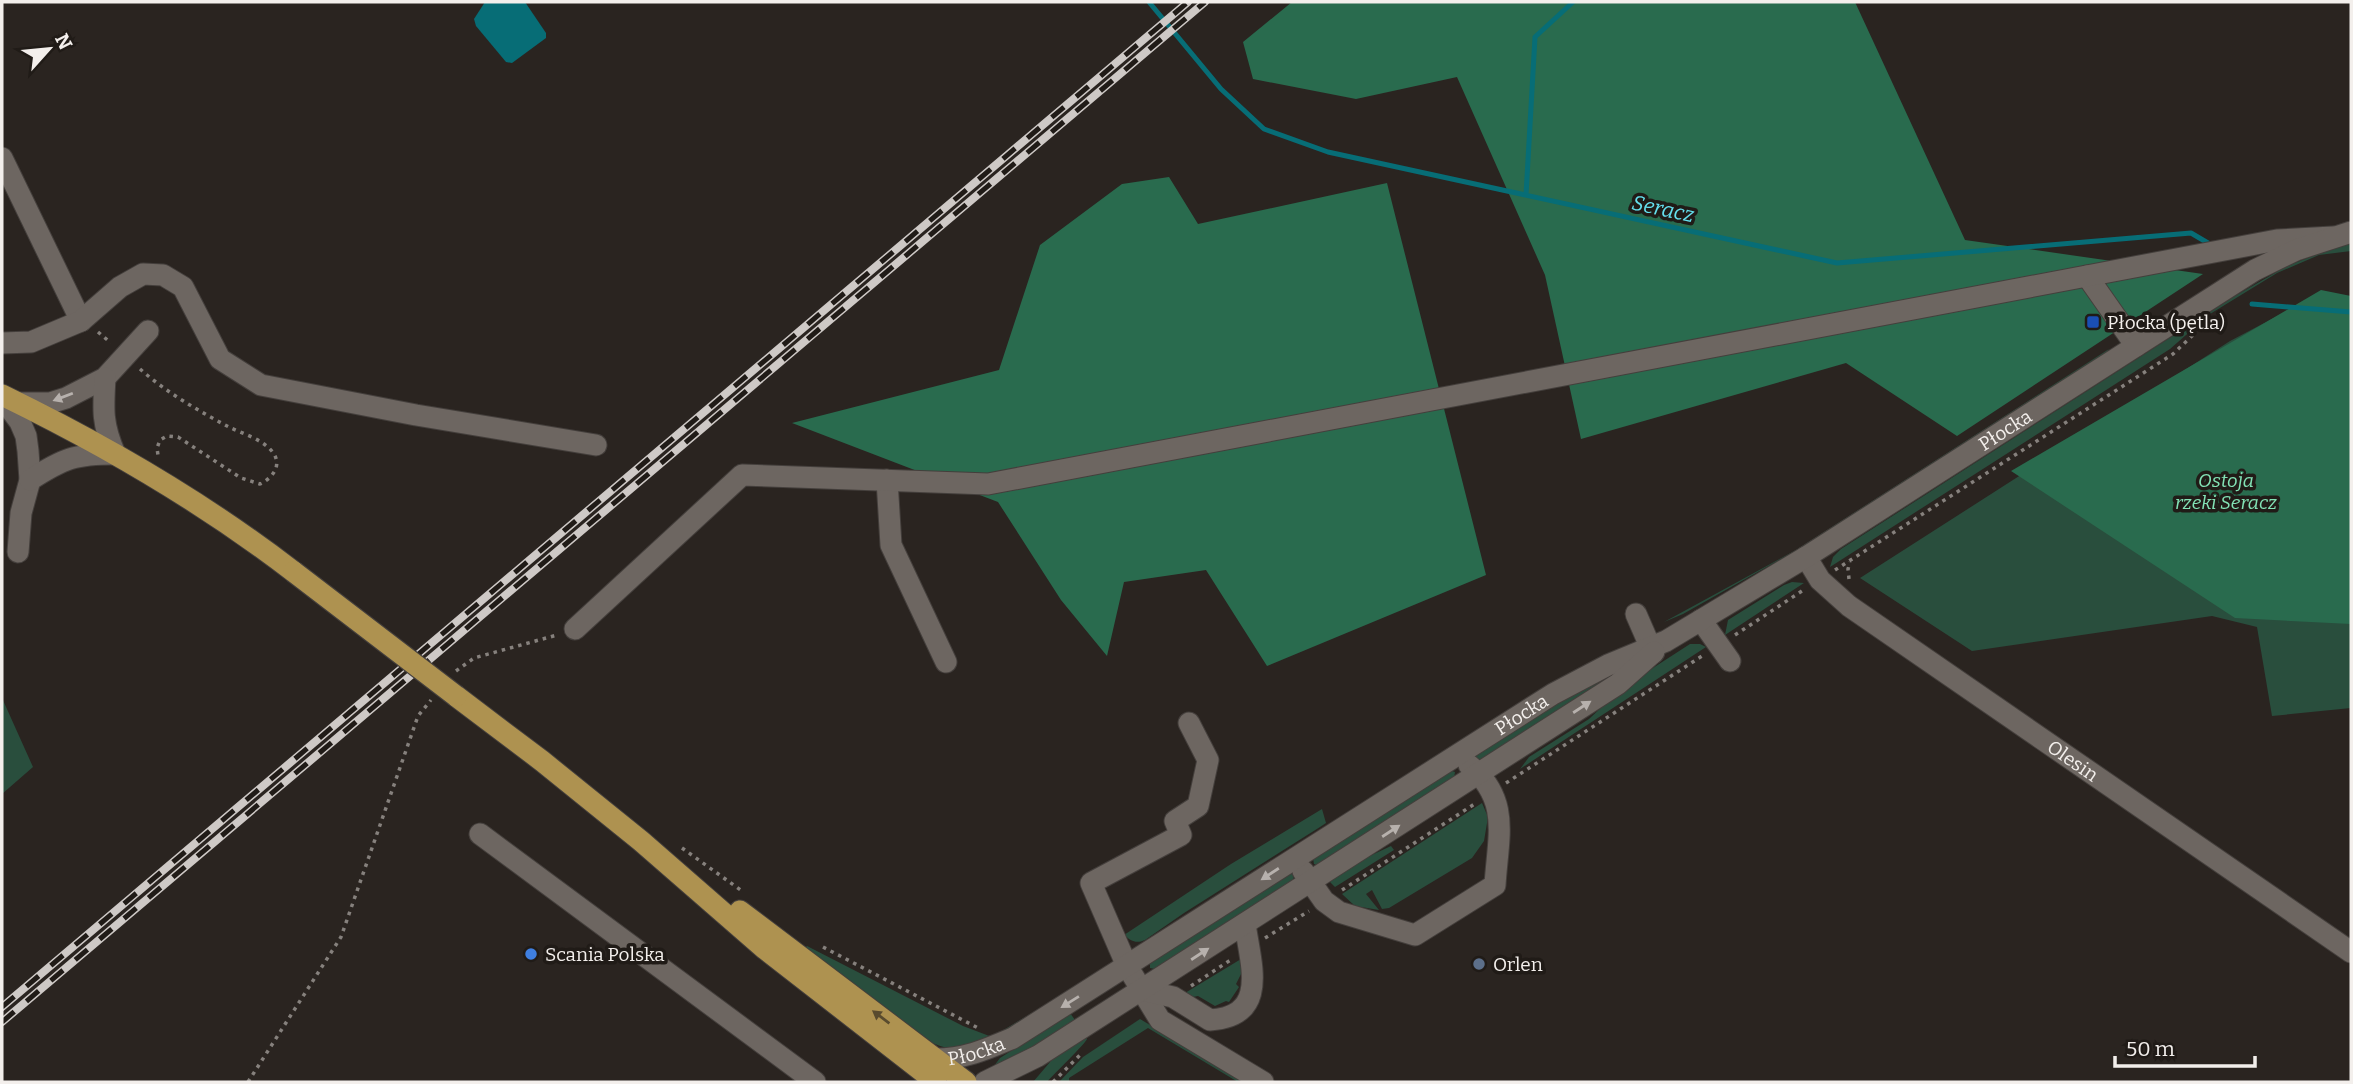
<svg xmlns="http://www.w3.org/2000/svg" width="2353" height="1084" font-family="Bitter,serif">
  <rect width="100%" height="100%" fill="#2a2420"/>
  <path fill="#294e3d" d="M2351 242V251L2319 255 2277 273 2210 314 2170 349 1830 567 1833 557 1841 549 2235 296 2289 265Z
    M2289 310 2351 319V708L2272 716 2257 627 2212 616 1972 651 1860 578 2230 341Z
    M2109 349 2105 354 1818 538 1683 614 1664 622 1796 550Z
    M1792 582 1804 583 1725 635 1728 620 1784 585Z
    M1690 644H1700L1706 647 1520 769 1529 757 1589 719 1622 688Z
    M1642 657 1480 761 1474 757 1547 708Z
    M2 698 33 767 2 794Z
    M1449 770 1455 772 1454 778 1317 865 1314 864 1313 858Z
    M1482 803 1488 817 1484 841 1472 858 1389 908 1382 909 1372 890 1366 894 1379 910 1355 906 1342 894Z
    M1322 809 1326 823 1320 827 1184 913 1145 940C1136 944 1131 941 1124 935L1231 864Z
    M1391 846 1394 850 1335 887 1328 880 1331 874Z
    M1291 873 1294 876 1293 880 1155 969 1150 968V963Z
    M807 946 963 1026 992 1037 1060 996 1061 998C1040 1010 980 1050 960 1049 949 1049 938 1046 928 1041L805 948Z
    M1241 959 1243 970 1236 984 1239 987 1229 1002 1226 1001 1215 1006 1198 996 1193 997 1185 993Z
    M1070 1013 1075 1020 1006 1064 994 1066 1000 1058Z
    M1140 1019 1245 1082H1238L1148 1028 1069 1078V1082H1059L1083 1057Z
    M1083 1033 1087 1039C1085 1044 1054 1074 1047 1082H1033L1056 1055Z"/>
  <path fill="#296b4e" d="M1292 2H1855L1965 240 2203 274 1957 436 1846 363 1581 439 1545 275 1457 77 1356 99 1253 79 1243 42Z
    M1169 177 1198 224 1387 183 1486 575 1267 666 1206 570 1124 582 1107 656 1061 600 998 502 792 423 999 370 1040 245 1122 184Z
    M2321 290 2351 296V624L2235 618 2011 471Z"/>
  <path fill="#076d76" d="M485 2H525L546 33V38L512 63 506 62 476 26 474 19Z"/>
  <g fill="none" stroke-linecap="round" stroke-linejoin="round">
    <path stroke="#076d76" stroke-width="5" d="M1149 2 1221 89 1264 129 1328 152 1837 263 2191 233 2208 243 2211 248
      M1526 195 1535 37 1573 2
      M2252 304 2351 312"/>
    <defs>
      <g id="minor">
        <path d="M2 158 81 321"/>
        <path d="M2087 276 2136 346"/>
        <path d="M2 343 31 342 81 321 120 287 143 274 163 275 183 287 220 359 261 385 416 415 596 445"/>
        <path d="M2 398 20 422 26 436 28 451 30 480 21 513 18 552"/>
        <path d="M18 403H50L66 398 105 378 148 331"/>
        <path d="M30 480C64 458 75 454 115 454 102 424 103 410 105 378"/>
        <path d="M887 480 891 545 946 662"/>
        <path id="s1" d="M1806 557 1820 580 1849 606 2351 952"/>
        <path d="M1636 614 1653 653"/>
        <path d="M1701 620 1730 661"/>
        <path d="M575 629 742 475 988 484 2277 240 2333 237"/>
        <path d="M1189 723 1208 760 1198 806 1175 821 1181 835 1091 883 1127 966 1160 1020 1263 1082"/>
        <path d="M480 834 815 1082"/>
        <path d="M1303 871 1324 901 1339 912 1415 935 1495 885C1498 836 1511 800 1469 765"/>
        <path d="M1142 990 1173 997 1210 1020C1269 1016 1251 966 1245 924"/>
        <path id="s2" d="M935 1059C965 1059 987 1049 1013 1038L1553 694 1608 665 1666 641 1806 557 2255 270 2296 250 2351 232"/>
        <path d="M985 1082 1038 1056 1618 684 1654 652"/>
      </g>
      <path id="major" d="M2 395C105 445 203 502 294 572
        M456 696 542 761 641 841 765 949 936 1082
        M740 911 966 1082"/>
    </defs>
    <use href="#minor" stroke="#443f3c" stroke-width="23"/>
    <use href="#major" stroke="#443f3c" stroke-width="23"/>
    <path stroke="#86817d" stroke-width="3.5" stroke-dasharray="3.5 5" stroke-linecap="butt" d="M98 332 111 343
      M140 369C166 392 197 410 227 426 242 434 264 439 274 454 282 467 271 479 260 484L241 478 178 437 167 436 160 440 157 448 158 455
      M1835 570 2173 354 2194 334
      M1849 579 1848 569 1850 562
      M1735 635 1805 589
      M456 671 474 658 557 635
      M1506 783 1702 656
      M682 848 742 891
      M1342 890 1476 803
      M1265 938 1309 911
      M823 947 980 1029
      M1191 986 1232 959
      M248 1082 341 937 418 716 431 700
      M1053 1082 1081 1054"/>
    <use href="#minor" stroke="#6d6661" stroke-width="21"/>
    <use href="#major" stroke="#ae9250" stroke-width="21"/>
    <defs>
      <path id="rail" d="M2 1007 1188 2
        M2 1022 1205 2"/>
    </defs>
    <use href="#rail" stroke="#cec9c6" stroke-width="8"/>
    <use href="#rail" stroke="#201b17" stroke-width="5" stroke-dasharray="16" stroke-linecap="butt"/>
    <defs>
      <path id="major-bridge" d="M294 572 456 696"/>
    </defs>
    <use href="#major-bridge" stroke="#443f3c" stroke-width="23" stroke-linecap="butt"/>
    <use href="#major-bridge" stroke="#ae9250" stroke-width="21"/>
  </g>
  <defs><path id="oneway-solid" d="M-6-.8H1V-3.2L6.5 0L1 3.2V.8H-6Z" transform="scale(1.75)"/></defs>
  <g fill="#b7b1ad">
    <use href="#oneway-solid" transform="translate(63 397) rotate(159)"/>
    <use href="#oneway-solid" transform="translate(1582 707) rotate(-33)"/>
    <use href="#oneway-solid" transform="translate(1391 831) rotate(-33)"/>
    <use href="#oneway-solid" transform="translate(1270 874) rotate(147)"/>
    <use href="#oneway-solid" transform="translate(1200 954) rotate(-33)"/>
    <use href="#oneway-solid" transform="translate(1070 1002) rotate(148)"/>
  </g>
  <use fill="#594b2e" href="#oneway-solid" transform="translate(881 1017) rotate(-143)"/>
  <rect fill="#1a4fb4" stroke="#201b17" stroke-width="2.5" x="2086" y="315" width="14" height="14" rx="3.5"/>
  <circle fill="#3f7fe0" stroke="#201b17" stroke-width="2.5" cx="531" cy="954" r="7"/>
  <circle fill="#5c6f8a" stroke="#201b17" stroke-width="2.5" cx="1479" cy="964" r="7"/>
  <g text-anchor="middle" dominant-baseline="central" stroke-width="7" stroke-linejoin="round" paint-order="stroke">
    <g font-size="19" fill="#f3efec" stroke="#201b17" text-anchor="start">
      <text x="2107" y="322">Płocka (pętla)</text>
      <text x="545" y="954">Scania Polska</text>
      <text x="1493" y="964">Orlen</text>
    </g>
    <g font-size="19" fill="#f3efec" stroke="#201b17">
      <text stroke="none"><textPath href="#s2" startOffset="1246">Płocka</textPath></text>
      <text stroke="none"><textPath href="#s2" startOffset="684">Płocka</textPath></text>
      <text stroke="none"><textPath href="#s1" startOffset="338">Olesin</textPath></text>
      <text stroke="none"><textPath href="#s2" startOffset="42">Płocka</textPath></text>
    </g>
    <g font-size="19" font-style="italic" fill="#83e3b6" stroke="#201b17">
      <text x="2226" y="480">Ostoja<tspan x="2226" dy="22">rzeki Seracz</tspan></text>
    </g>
    <g font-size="21" font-style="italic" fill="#65e1ef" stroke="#201b17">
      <text transform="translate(1663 209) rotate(12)">Seracz</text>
    </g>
  </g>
  <rect width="2353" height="1084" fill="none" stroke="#f3efec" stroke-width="7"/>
  <g transform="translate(49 49) rotate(63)" stroke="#201b17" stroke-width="5" paint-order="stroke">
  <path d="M0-5L12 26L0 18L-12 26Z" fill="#f3efec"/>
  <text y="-10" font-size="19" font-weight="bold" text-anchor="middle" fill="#f3efec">N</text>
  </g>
  <path d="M2115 1056v10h140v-10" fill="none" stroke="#f3efec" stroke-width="3.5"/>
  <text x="2126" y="1056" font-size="21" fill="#f3efec" stroke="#201b17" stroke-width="5" paint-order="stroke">50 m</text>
</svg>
